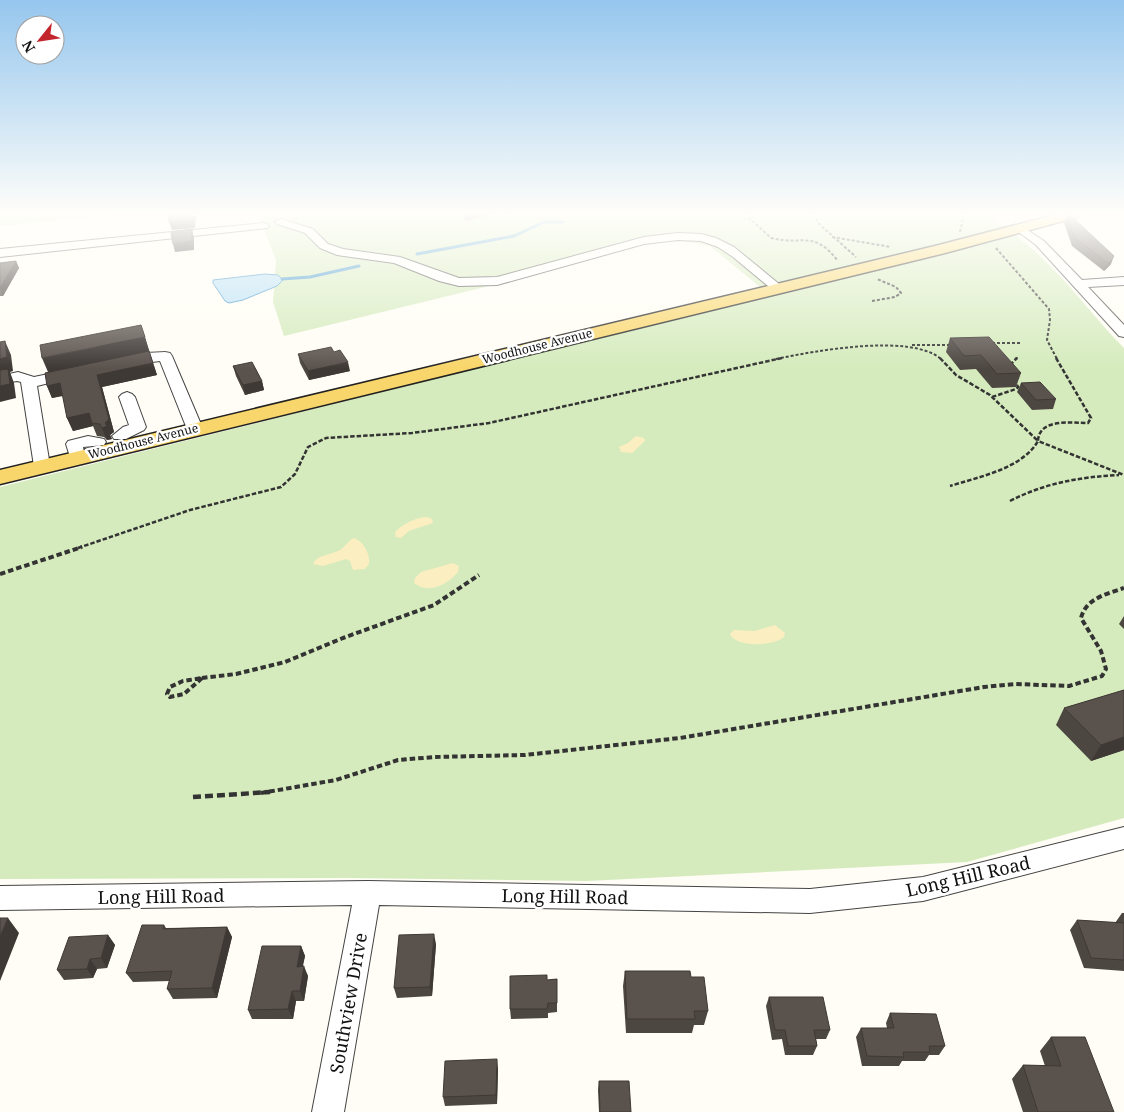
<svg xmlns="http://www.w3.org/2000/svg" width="1124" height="1112" font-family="'Noto Serif',serif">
  <rect width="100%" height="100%" fill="#fffdf5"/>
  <path fill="#d5ebbd" d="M0 214H120L0 226Z
    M258 214H986C1007 228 1028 244 1046 262 1074 289 1097 321 1124 348V818L967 862 587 881 349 878 0 879V487L770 295 710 246 678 240 649 242 493 285 284 336 273 302 276 260Z"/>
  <path fill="#fbeec1" d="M636 436 644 438 645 441 632 453 621 452 619 447 628 443Z
    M427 517 432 519 433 523 409 531 401 538 396 537 395 532C403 524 416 517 427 517Z
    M354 538C364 542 370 553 369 564L365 569 353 570 350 561 346 559 323 566 313 564C317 555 329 555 338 551 345 548 347 541 354 538Z
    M453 563 459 566 458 572C448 584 429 595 414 583L415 578 421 572Z
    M775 625 785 633 784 637C775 646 735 648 730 634L734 630 754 631Z"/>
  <path fill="#b9e0f7" stroke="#3f96cf" d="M265 274 278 275 283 280 277 286 243 300 229 303 225 301 213 283V280Z"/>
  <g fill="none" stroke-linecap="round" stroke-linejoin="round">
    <path stroke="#3f96cf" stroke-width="3" d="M417 254 514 236 544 222H563
      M282 279 310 277 359 266"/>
    <defs>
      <path id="minor" d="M281 219 313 229 328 244 343 249 400 257 459 278 497 277 644 237 678 233 701 234 716 238 734 247 784 288 778 292 774 291 733 257 718 247 701 241 678 240 644 244 497 285 459 286 439 281 394 263 337 255 320 248 305 233 277 224 275 222Z
        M263 223 267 224 269 226 267 228 0 257V249Z
        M1020 225 1044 241 1082 280 1124 277V285L1088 287 1124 325V337L1119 336 1036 245 1016 230 1014 228Z
        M165 352 170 353 172 356 203 429 201 432H189L187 429 160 361 128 365 123 364 121 361 123 358 146 353Z
        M72 369 77 370 79 373 77 376 37 386 50 466 48 470H36L34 466 21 382 17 381 0 384V376L18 372 34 377Z
        M127 392 132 394 135 397 146 427 144 430 126 439H114L112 436 123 427 129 425 119 397 122 394Z
        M88 436 104 439 106 442 104 445 83 447 85 457 83 460H71L66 444 68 441Z
        M1124 827V849L923 901 810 913 379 905 344 1112H312L352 905 0 910V886L368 881 810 889 923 877Z"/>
      <path id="major" d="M1058 214H1080L1078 217 945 253 0 484V470L935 246Z"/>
    </defs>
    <use href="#minor" stroke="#444" stroke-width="2"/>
    <use href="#major" stroke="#222" stroke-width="3"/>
    <path stroke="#333" stroke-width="2" stroke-dasharray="3 2" stroke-linecap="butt" d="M745 214 771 238C803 246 813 229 838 261
      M814 214 818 223 856 257
      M960 232 964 214
      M832 237 891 247
      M996 248 1049 309 1050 320 1047 340 1057 359
      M872 301 895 297 901 293 896 287 877 279
      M992 343H1022
      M912 345H951
      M776 359C814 351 911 333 941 359
      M1015 359 1019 357"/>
    <path stroke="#333" stroke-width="2.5" stroke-dasharray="4.5 2" stroke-linecap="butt" d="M940 358 956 375 990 395 1038 441C1022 469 978 477 950 486
      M1056 358 1091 418 1088 423C1071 423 1039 418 1038 441L1124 475
      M1010 365 1017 358
      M992 397 1016 389 1018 387 1015 381
      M1010 501C1045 483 1080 477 1119 475
      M78 548 190 510 281 487 295 474 308 447 326 438 412 433 489 423 782 358"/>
    <path stroke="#333" stroke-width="4" stroke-dasharray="5.5 3" stroke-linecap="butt" d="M0 574 82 547
      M202 678 184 694 170 697 167 694 170 687 183 681Z
      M202 678 236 674 285 662 343 638 434 605 479 575
      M261 793 336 780 398 760 435 757 525 755 680 738 984 687 1015 684 1069 686 1102 676 1106 669 1101 651 1081 618C1086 598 1107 594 1124 588"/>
    <path stroke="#333" stroke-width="4.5" stroke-dasharray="8 4" stroke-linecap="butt" d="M193 797 270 792"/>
    <use href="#minor" fill="#fff" fill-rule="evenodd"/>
    <use href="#major" fill="#f9d66b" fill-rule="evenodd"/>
  </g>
  <path fill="#4d4742" d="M1067 215 1111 264 1104 271 1072 246 1064 223Z
    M16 261 19 268 3 296H0V263Z
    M141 325 157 375 102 387 114 432 110 435 112 439 107 440 104 437 97 436 93 426 73 431 67 418 63 396 52 398 47 386 48 372Z
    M950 338 1021 373 1016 387 992 388 976 369 960 370 946 352Z
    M298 354 350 371 309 380 300 363Z
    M233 366 262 381 264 390 245 395 236 376Z
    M1021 383 1056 399 1053 409 1032 410 1017 392Z
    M1124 616V629L1119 624Z
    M1124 690V750L1091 761 1056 725 1064 708Z
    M1122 913H1124V971L1084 968 1070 930 1077 920 1115 923Z
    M164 925 166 928 227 927 232 937 217 998 173 999 167 989 170 981 133 982 126 973Z
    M108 935 115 945 107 968 97 969 93 978 64 980 57 970Z
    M436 944 432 996 397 998 394 988Z
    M301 946 305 956 302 967 308 976 304 1001H296L293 1019H252L248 1010Z
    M625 971 691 977 708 1011 704 1025H694L692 1033H626L623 986Z
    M557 979V1012L548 1013V1018L511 1019 510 1009 547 980Z
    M769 997 830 1030 826 1039H816L817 1046 813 1055H785L782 1039 772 1040 766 1006Z
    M890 1013 945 1046 939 1055H929L925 1061H902L899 1066H862L856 1037 861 1028H887L886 1023Z
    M1051 1037 1114 1112H1023L1012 1079 1023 1065 1045 1066 1040 1051Z
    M498 1068 497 1104 445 1106 443 1097Z
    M599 1081 631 1112H599L598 1090Z"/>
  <path fill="#3f3936" d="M194 214H196V216L195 228 172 230 169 222Z
    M464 214H494L465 221Z
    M192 229 194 238V250L175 252 173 244Z
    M1114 256 1111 264 1104 271 1108 263Z
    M16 261 19 268 3 296 0 288Z
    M145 337 149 351 48 372 42 358Z
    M5 341 11 355 13 371 10 372 14 383 16 398 0 402V359Z
    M348 362 350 371 309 380 308 371Z
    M153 363 157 375 102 387 114 432 110 435 112 439 107 440 102 428 105 423 97 375Z
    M262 381 264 390 245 395 243 385Z
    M60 383 65 395 52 398 47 386Z
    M89 413 93 426 73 431 67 418Z
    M1124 737V750L1091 761 1101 745Z
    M8 918 19 933 0 981V936Z
    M227 927 232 937 217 998 212 988Z
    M434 934 436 944 432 996 430 987Z
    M108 935 115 945 107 968 101 958Z
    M301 946 305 956 301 976 297 967Z
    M90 959 97 969 93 978 87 969Z
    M304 966 308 976 304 1001 300 991Z
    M292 991 296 1001 293 1019 288 1009Z
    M497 1059 498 1068 497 1104 496 1095Z"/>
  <path fill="#5a524d" stroke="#3f3936" d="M168 214H194L193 220 169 222Z
    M1069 214 1114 256 1108 263 1075 238 1067 215Z
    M192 229 191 241 173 244 171 232Z
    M16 261 0 288V263Z
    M141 325 145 337 42 358 40 345Z
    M989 337 1021 373 997 374 981 355 964 356 950 338Z
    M5 341 7 357 0 359V342Z
    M331 347 334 352 340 350 348 362 308 371 298 354Z
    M149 351 153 363 97 375 109 419 105 423 107 426 102 428 100 424 92 423 89 413 67 418 60 383 47 386 45 373Z
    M252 362 262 381 243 385 233 366Z
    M8 369 10 384 0 386V370Z
    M1040 382 1056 399 1036 400 1021 383Z
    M1124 690V737L1101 745 1064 708Z
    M0 918H8L0 936Z
    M1077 920 1124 923V960L1091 958Z
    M142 925H164L163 929 227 927 212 988 167 989 172 971 126 973Z
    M434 934 430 987 394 988 399 935Z
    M108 935 101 958 90 959 87 969 57 970 69 937Z
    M262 946H301L297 967 304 966 300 991H292L288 1009 248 1010Z
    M625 971H690L691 977H704L708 1011H694L695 1019H627Z
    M547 975V980L557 979V1003H548L547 1009H510V976Z
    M769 997H823L830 1030H814L817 1046H788L785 1030H775Z
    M890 1013 936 1014 945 1046H929L930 1052H903L904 1057 867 1056 861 1028H894Z
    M1051 1037H1085L1114 1112H1038L1023 1065 1061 1066Z
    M497 1059 496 1095 443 1097 445 1061Z
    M599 1081H629L631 1112H600Z"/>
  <linearGradient id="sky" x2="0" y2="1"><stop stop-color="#95c6ee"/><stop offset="0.58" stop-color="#fffefa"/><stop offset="1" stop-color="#fffefa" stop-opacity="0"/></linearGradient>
  <rect width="1124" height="369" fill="url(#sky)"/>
  <g text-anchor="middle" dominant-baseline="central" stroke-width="5" stroke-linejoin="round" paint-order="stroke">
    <g font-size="12" fill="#111" stroke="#fff">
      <text transform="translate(537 346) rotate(-14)">Woodhouse Avenue</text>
      <text transform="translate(143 441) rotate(-14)">Woodhouse Avenue</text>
    </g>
    <g font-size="18" fill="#111" stroke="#fff">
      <text transform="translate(968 876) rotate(-13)">Long Hill Road</text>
      <text transform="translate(161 896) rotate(-1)">Long Hill Road</text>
      <text transform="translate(565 896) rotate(1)">Long Hill Road</text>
      <text transform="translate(348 1003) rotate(-80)">Southview Drive</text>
    </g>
  </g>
  <g transform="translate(40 40) rotate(240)"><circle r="24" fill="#ffffff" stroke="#a0a0a0"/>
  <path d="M0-4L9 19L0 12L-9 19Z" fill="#c4262e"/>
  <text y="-8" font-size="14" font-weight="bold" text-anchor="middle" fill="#111111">N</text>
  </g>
</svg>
